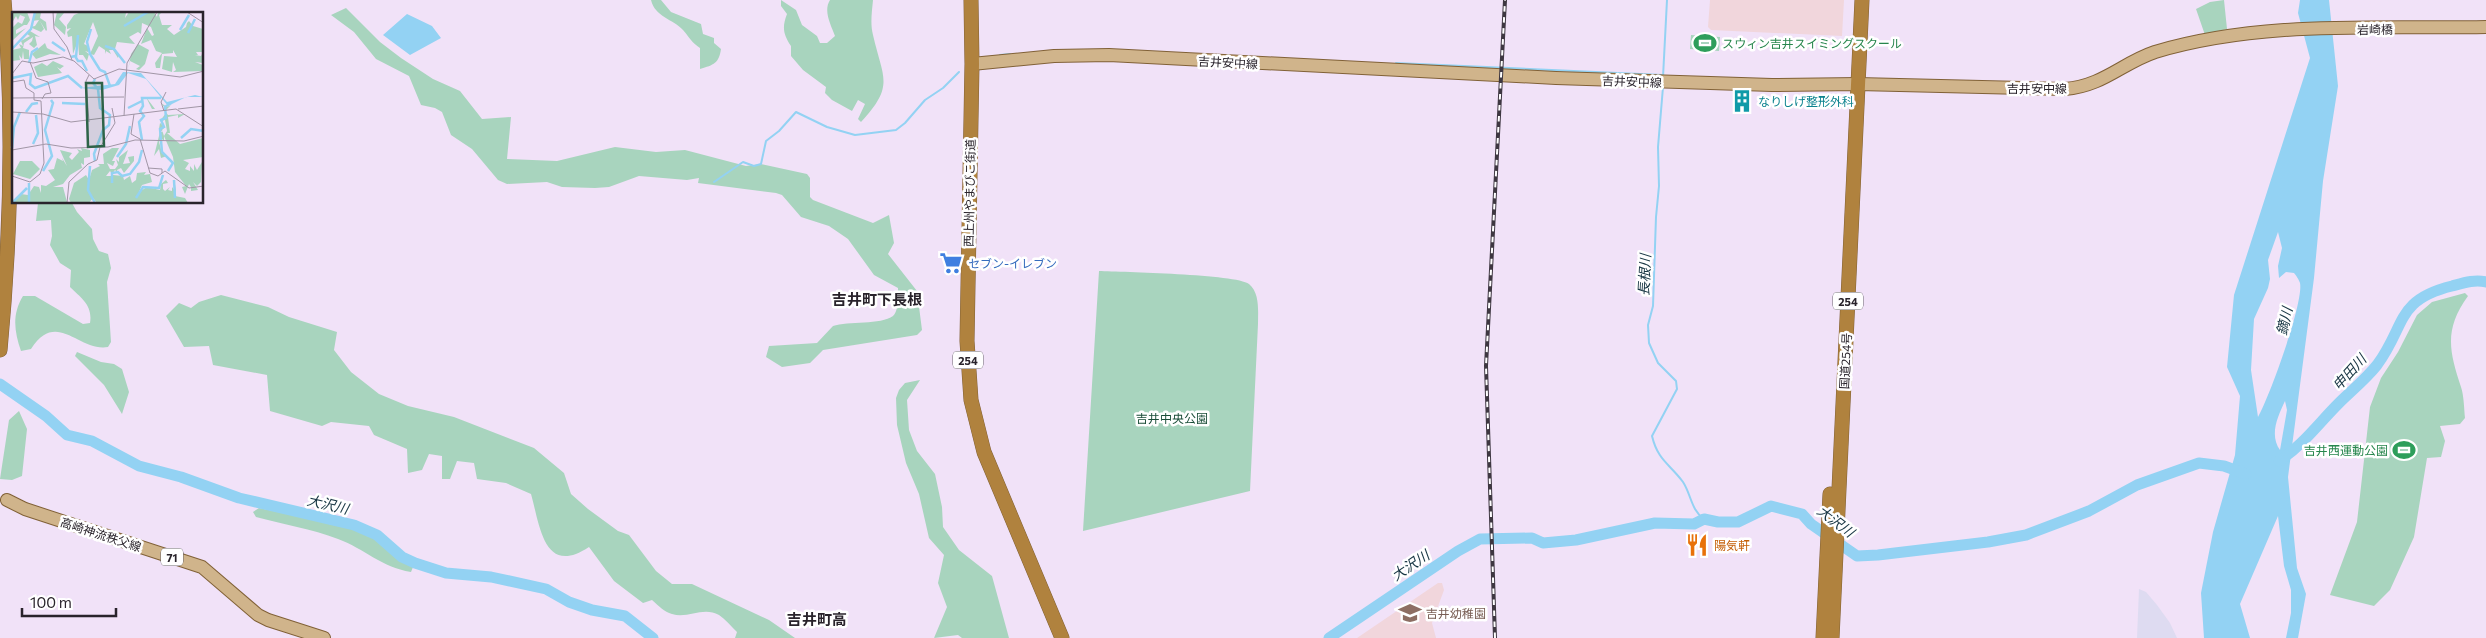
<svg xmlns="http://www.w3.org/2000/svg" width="2486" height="638" font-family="Commissioner,'Noto Sans JP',sans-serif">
  <rect width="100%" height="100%" fill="#f1e2f8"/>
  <path fill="#dedbf1" d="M2139 589 2146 592 2157 605 2170 623 2177 638H2137Z"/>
  <path fill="#f1d6dc" d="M1710 0H1844L1842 36 1711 30 1708 27Z
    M1438 583H1442L1444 590 1432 623 1436 638H1357Z"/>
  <path fill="#a8d4be" d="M651 0H661L671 12 701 24 703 34 714 38V43L721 49C719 63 714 65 700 69V48C692 43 689 37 683 30 673 19 655 17 651 0Z
    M781 0 796 10 802 25 817 36 820 43H827L835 36C831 25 823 11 830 0H873C872 11 870 24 873 35 883 79 895 85 861 122L858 119 865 104 858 100 852 111 832 100 825 93 826 87 803 70 791 56V46C783 34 782 27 787 14L781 6Z
    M2224 0 2227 29 2205 35 2196 9 2210 2Z
    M346 8 380 42 401 58 433 79 460 91 482 119 511 117 507 159 557 161 615 147 656 152 685 150 746 166 761 164 807 174 810 178V197L813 200 873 223 889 215 894 243 888 254 917 291 922 330 917 335 823 350 810 363 782 367 766 357 769 346 817 343 833 326C848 321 881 325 893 316 899 310 898 296 898 288L874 275 848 239 829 226 801 217 782 195 776 193 698 183 699 178 687 180 639 176 609 187 595 188 562 187 547 182 507 184 498 180 472 149 451 135 442 112 435 108 421 105 409 76 376 59 354 32 331 15Z
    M1691 35 1720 37 1719 51 1690 49Z
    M38 203H72L77 212 92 229 93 239 99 251 108 254 111 268 107 282 111 342 108 347C78 352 57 309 31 349L21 351C14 331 12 314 23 296H35L83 324 90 323C93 305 81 298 70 287L71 270 60 263 50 245 52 236 51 220 36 221Z
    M1099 271C1122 272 1236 274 1249 284 1260 293 1258 311 1258 324L1250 491 1083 531Z
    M2465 293 2468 296C2444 329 2449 351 2461 387 2464 396 2464 408 2465 418L2460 424 2440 426 2445 441 2441 457 2427 458 2414 537 2390 590 2374 606 2330 595 2357 522 2370 407 2381 378 2398 352 2417 315 2432 302Z
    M221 295 268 307 289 317 337 332 334 350 351 372 379 394 408 406 454 417 534 448 564 473 571 494 588 509 618 531 629 535 656 571 672 584H692L769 620 795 638H735L737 632C731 626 725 619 719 615 703 606 688 619 672 614 664 612 659 606 652 600L643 603 614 581 589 547C544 577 540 526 531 494L506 483 477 479 474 463 457 461 450 479H442V456L429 454 422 470 408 473 407 449 374 435 369 426 331 422 322 426 270 411 267 375 213 365 209 346 184 347 166 316 179 303 191 308 199 302Z
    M77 352 101 362 114 364 122 369 129 392 122 414 104 385 75 356Z
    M920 380 907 400 909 430 917 451 935 474 942 507 943 527 959 550 992 576 1009 638H962L958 635 934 638 947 607 938 583 944 555 929 538 919 494 906 463 897 425 896 398 899 390 905 383Z
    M19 411 27 429 22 476 12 480 0 479 9 420Z
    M259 508 346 526 372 535 413 567 411 572C381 567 365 549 338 539 312 529 282 524 256 517L253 512Z"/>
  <path fill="#93d2f3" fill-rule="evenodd" d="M2300 0H2329L2338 86 2323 181 2314 278 2288 477 2297 568 2306 594 2298 638H2286L2291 613V590L2284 566 2278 516 2240 604 2250 638H2204L2201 593 2213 532 2235 455 2240 396 2227 367 2234 295 2310 58 2298 13ZM2278 232 2282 248 2278 266 2279 278 2286 272 2294 273C2296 275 2299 280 2300 283 2304 302 2269 398 2258 417L2251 370 2254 319 2268 288 2270 279 2268 260ZM2285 401 2287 410 2280 450C2269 435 2278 416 2285 401Z
    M407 14 432 26 441 38 410 55 383 35Z"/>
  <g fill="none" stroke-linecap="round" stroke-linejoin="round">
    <path stroke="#93d2f3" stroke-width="2" d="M1000 55 1010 54
      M1396 63 1662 75
      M1663 77 1667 0
      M1663 87 1658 147 1659 186 1656 217 1653 306 1648 325 1649 343 1658 363 1676 381 1677 389 1652 436C1658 461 1670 464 1683 482 1691 494 1691 510 1704 519
      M714 182 743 162 754 166 761 164 766 141 779 131 796 112 827 127 855 135 896 130 905 123 925 100 943 88 959 72"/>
    <path stroke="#93d2f3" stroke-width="11" d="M0 384 46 416 67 435 92 441 139 466 181 477 239 498 354 525 377 535 402 557 415 563 446 573 491 577 546 589 569 602 592 610 625 616 653 638
      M2279 461C2303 445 2318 424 2339 403 2351 391 2366 379 2377 365 2406 326 2395 300 2452 286 2463 283 2475 279 2486 282
      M1329 638 1458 551 1480 539 1532 538 1543 543 1576 540 1655 523 1694 524 1704 519 1718 522H1738L1771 506 1802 514 1811 524 1857 556 1878 555 1988 542 2026 535 2089 511 2137 485 2199 463 2224 466 2246 474"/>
    <defs>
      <path id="major" d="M972 64 1054 56 1109 55 1556 78 1772 85 1858 84 2065 89C2103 86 2122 63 2155 52 2262 20 2376 29 2486 27
        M7 500 25 509 202 567 258 615 268 620 324 638"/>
      <path id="highway" d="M971 0 972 64 967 341 971 400 984 452 1062 638
        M0 350C11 234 14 117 4 0
        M1823 638 1830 494
        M1832 638 1862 0"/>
    </defs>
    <use href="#major" stroke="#816137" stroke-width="14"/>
    <use href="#highway" stroke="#816137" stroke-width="15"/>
    <use href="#major" stroke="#d0b48b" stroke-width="12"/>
    <use href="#highway" stroke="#b0823e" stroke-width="14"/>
    <defs>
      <path id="rail" d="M1495 638 1486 366 1505 0"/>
    </defs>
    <use href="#rail" stroke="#3e3741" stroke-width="4"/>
    <use href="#rail" stroke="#fff" stroke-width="2" stroke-dasharray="5.5" stroke-linecap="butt"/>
  </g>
  <defs>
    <symbol id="stadium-bare" viewBox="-9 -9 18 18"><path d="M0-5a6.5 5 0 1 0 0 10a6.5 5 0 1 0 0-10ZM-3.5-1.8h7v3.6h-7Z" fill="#2e9e5b" stroke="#fff" stroke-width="2.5" paint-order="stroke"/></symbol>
    <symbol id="building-bare" viewBox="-9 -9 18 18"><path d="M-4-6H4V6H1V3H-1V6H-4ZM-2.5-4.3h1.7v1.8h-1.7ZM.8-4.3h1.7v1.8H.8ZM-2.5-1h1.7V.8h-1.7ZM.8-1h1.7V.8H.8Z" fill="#0f9aa8" stroke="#fff" stroke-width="2.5" paint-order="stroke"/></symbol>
    <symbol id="supermarket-bare" viewBox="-9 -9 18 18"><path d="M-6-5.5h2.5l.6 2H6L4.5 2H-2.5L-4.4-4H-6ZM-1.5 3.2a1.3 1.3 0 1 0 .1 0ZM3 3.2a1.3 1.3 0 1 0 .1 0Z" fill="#3f7fe0" stroke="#fff" stroke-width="2.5" paint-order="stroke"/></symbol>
    <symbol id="restaurant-bare" viewBox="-9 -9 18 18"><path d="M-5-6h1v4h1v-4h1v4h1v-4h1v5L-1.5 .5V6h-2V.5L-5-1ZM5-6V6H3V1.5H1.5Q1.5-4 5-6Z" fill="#e8710a" stroke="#fff" stroke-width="2.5" paint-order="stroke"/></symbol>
    <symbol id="school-bare" viewBox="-9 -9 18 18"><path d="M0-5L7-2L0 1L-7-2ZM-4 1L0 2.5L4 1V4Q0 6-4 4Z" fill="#8d6e63" stroke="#fff" stroke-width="2.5" paint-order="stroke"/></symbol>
  </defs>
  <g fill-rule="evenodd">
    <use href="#stadium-bare" x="1689" y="27" width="32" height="32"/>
    <use href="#building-bare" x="1726" y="85" width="32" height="32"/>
    <use href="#supermarket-bare" x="935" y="247" width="32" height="32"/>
    <use href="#stadium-bare" x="2388" y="434" width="32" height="32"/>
    <use href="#restaurant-bare" x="1681" y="529" width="32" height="32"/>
    <use href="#school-bare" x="1394" y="597" width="32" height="32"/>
  </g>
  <g text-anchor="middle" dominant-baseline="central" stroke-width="5" stroke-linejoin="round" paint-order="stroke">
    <g fill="#fff" stroke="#69656b" stroke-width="1">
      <rect x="1833" y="292.5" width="30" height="17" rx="4"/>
      <rect x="953" y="351.5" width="30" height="17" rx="4"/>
      <rect x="161" y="548.5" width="22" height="17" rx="4"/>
    </g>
    <g font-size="11" font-weight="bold" fill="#29232b">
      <text x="1848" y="301">254</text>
      <text x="968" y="360">254</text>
      <text x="172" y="557">71</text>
    </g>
    <g font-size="12" fill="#29232b" stroke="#fff">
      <text transform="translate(2375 29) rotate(-1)">岩崎橋</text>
      <text transform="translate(1228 62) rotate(3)">吉井安中線</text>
      <text transform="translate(1632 81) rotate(2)">吉井安中線</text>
      <text x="2037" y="88">吉井安中線</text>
      <text transform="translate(969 193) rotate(-89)">西上州やまびこ街道</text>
      <text transform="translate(1845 361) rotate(-87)">国道254号</text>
      <text transform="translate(101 534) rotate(18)">高崎神流秩父線</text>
    </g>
    <g font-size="12" fill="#27864d" stroke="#fff" text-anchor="start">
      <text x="1722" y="43">スウィン吉井スイミングスクール</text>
      <text x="2388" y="450" text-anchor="end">吉井西運動公園</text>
    </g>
    <g font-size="12" fill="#0d838f" stroke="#fff" text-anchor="start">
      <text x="1758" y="101">なりしげ整形外科</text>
    </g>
    <g font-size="12" fill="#366cbe" stroke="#fff" text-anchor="start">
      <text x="968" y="263">セブン-イレブン</text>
    </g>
    <g font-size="12" fill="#1b4e39" stroke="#fff">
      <text x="1172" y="418">吉井中央公園</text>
    </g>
    <g font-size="12" fill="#c56008" stroke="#fff" text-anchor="start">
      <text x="1714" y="545">陽気軒</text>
    </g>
    <g font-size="12" fill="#785e54" stroke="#fff" text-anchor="start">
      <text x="1426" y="613">吉井幼稚園</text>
    </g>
    <g font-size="14" font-style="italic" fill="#163442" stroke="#fff">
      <text transform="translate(1644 275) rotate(-87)">長根川</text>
      <text transform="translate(2284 321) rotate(-77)">鏑川</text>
      <text transform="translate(2349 372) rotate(-48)">申田川</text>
      <text transform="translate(328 504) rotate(13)">大沢川</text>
      <text transform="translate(1836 521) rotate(37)">大沢川</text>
      <text transform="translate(1410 565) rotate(-34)">大沢川</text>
    </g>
    <g font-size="15" font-weight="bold" fill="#29232b" stroke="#fff">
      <text x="877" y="299">吉井町下長根</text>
      <text x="817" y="619">吉井町高</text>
    </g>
  </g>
  <g transform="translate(12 12)">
    <rect width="191" height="191" fill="#f1e2f8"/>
    <path d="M0 0H15L18 8 15 13H12L4 18V22L14 16 0 29 1 15 6 10 10 12 13 5 8 3 6 8 4 4 0 11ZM24 0 29 1 28 6 34 10 35 18 34 19 28 9 32 17 29 20 18 15 23 14 27 8 20 9ZM45 0 52 1 47 7 54 15 53 23 42 13ZM69 0H116L114 1 113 6 117 0H142L145 5 146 0H150L147 3 150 13H160L155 17 162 23 174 15 175 11 177 9 181 14 191 17V40H184L186 43H183L189 44 190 42H191V51L183 50 191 53V59L161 60 164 58 161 50 160 60 150 57 152 44 165 45 161 38V41L150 42 148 56H144L143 51 150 41 144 39 139 28 129 32 135 16 140 24 142 23 139 15 130 11 129 22 126 20 117 25 123 32 105 30 103 37 107 43 106 46 101 38H97L99 42 94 39 93 42V38L87 34 82 43 78 42 86 24 81 10 72 32 76 34V40L73 39 77 42 75 49 71 43H67L66 29 61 42 60 24 56 25 55 20 59 16 55 17V13L62 3ZM18 19 28 25 23 24 25 33 22 36 17 32 20 29 21 25 12 31 11 36 17 38V47H12L11 39 10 47 7 43 8 48 0 49V38L9 36 7 32 11 34 9 29 18 24 15 22ZM33 31 35 36 49 43 38 42 24 47 20 42ZM126 32 137 38 133 52 127 58 124 57 128 54 118 49 116 58 119 42ZM41 49 52 54 48 57 45 55 50 61 26 65 22 55 30 51 35 54ZM134 85 143 97H154L149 91 155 95 159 93 153 99 156 103 173 102 166 106V103L156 105 158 121H155L168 132 191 126V145L171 148 177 151 173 157 178 159V154L182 159V152L185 158 190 150 189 170 185 174 181 170 186 178 179 179V175L177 172 173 182 170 175 174 174 163 160 161 145 152 124V129L149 126 147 130 150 141 155 144 149 146 147 137 142 144 148 120H151L147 117 148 111 153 115 150 118 152 124 155 119 153 108 148 109 154 101 152 97H140L134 85 131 86ZM69 136 78 138V145L72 146V153L69 151 70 156 73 154 58 163 51 172 41 175H51L55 190 0 191 9 182 16 183 22 174 27 175 29 181V173L34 174 35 165 34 174 43 168 36 158 42 157 45 146 51 149 50 146 55 154 48 138 60 141 57 145 60 148 67 140 65 137 70 139ZM100 136H107L100 149H103L101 154 95 151 98 157H103L106 153 104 147 107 150V145L116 138 111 152 118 151 116 145 122 144V149L112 161 109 156 105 158 106 161 103 158 100 162 98 159 94 164H99L100 168 101 163 111 164 112 168 118 164 120 171 124 168 125 161 134 160 132 163 138 162 140 170 130 173 127 180 135 175 148 178 149 172 154 168 156 171 151 172V177L153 179 158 175 156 178 160 179V175L163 179 162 167 164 178 163 184 173 186 176 191H85L81 186 77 191H59L57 187 62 171 74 163 77 168 80 158 88 154 86 152H92L91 142ZM8 149H20L28 157 18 167 1 162Z" fill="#a8d4be"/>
    <path d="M111 60 129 61 155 90 183 83 191 85H174L156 94 134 67 116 61 107 73 90 78 68 76 103 72Z" fill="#93d2f3"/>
    <path fill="none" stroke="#93d2f3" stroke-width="2.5" d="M112 14 136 0M79 17 75 30 78 42 88 58 93 60 98 74M168 18 177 3M176 21 183 7M40 30 53 39M93 34 102 37 113 51M0 37 19 17 23 0M59 45 63 44 66 49H70L75 59M64 45 66 23M17 51 20 40 26 36M0 66 19 62 18 72 23 76 56 64 70 76M50 91 73 92M116 96 130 89M14 100 20 92 26 91M169 126 179 117 192 119M130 128 127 110 132 104 128 99 131 94 130 86H149M21 132 26 121 24 103M0 136 2 115 8 100M105 145 114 132 118 114M83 149 82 142 91 118 97 113 98 103 88 96 86 77 81 71 83 67M78 154 76 178 83 191M31 159 40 144 33 118 41 91 39 88M156 159 161 151 150 140 148 117 152 115 149 108 154 106 153 95 159 91M162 168 163 186M100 171V161L106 160 110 164 118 162 127 150 130 138M124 186 131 175 147 176 151 163M0 191 15 176M17 191V171"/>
    <path fill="none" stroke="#a196a6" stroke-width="1" d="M41 0 42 17 55 35 60 48M175 0 192 11M18 50 24 66 36 70 39 81 33 82 30 87M0 62 10 49 21 51 51 45 62 49 82 67 107 57 168 65 192 59M0 70 12 68 14 76 22 81V88L29 89 31 132M0 86 112 85M166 97 192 94M152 99 149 90 154 80M0 100 31 102 59 110 164 97 192 115M122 102 119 122 128 127 138 161 146 164 153 159 177 176 192 174M112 104 115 51 145 0M77 110 74 69 77 63M89 134 103 111 100 96M0 138 34 132 59 136 96 135 123 128 172 129 192 124M136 156 150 157V161M0 164 18 170 28 162 32 151 31 133M55 191 57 170 76 152 85 148 88 135"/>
    <path fill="#2e6348" fill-opacity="0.15" stroke="#2e6348" stroke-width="2.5" d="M74 71H90L92 134 76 135Z"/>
    <rect width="191" height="191" fill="none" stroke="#29232b" stroke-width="2.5"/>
  </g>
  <path d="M22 608v8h94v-8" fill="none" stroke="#29232b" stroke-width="2.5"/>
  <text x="30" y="608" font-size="15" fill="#29232b" stroke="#ffffff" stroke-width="4" paint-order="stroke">100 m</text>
</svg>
